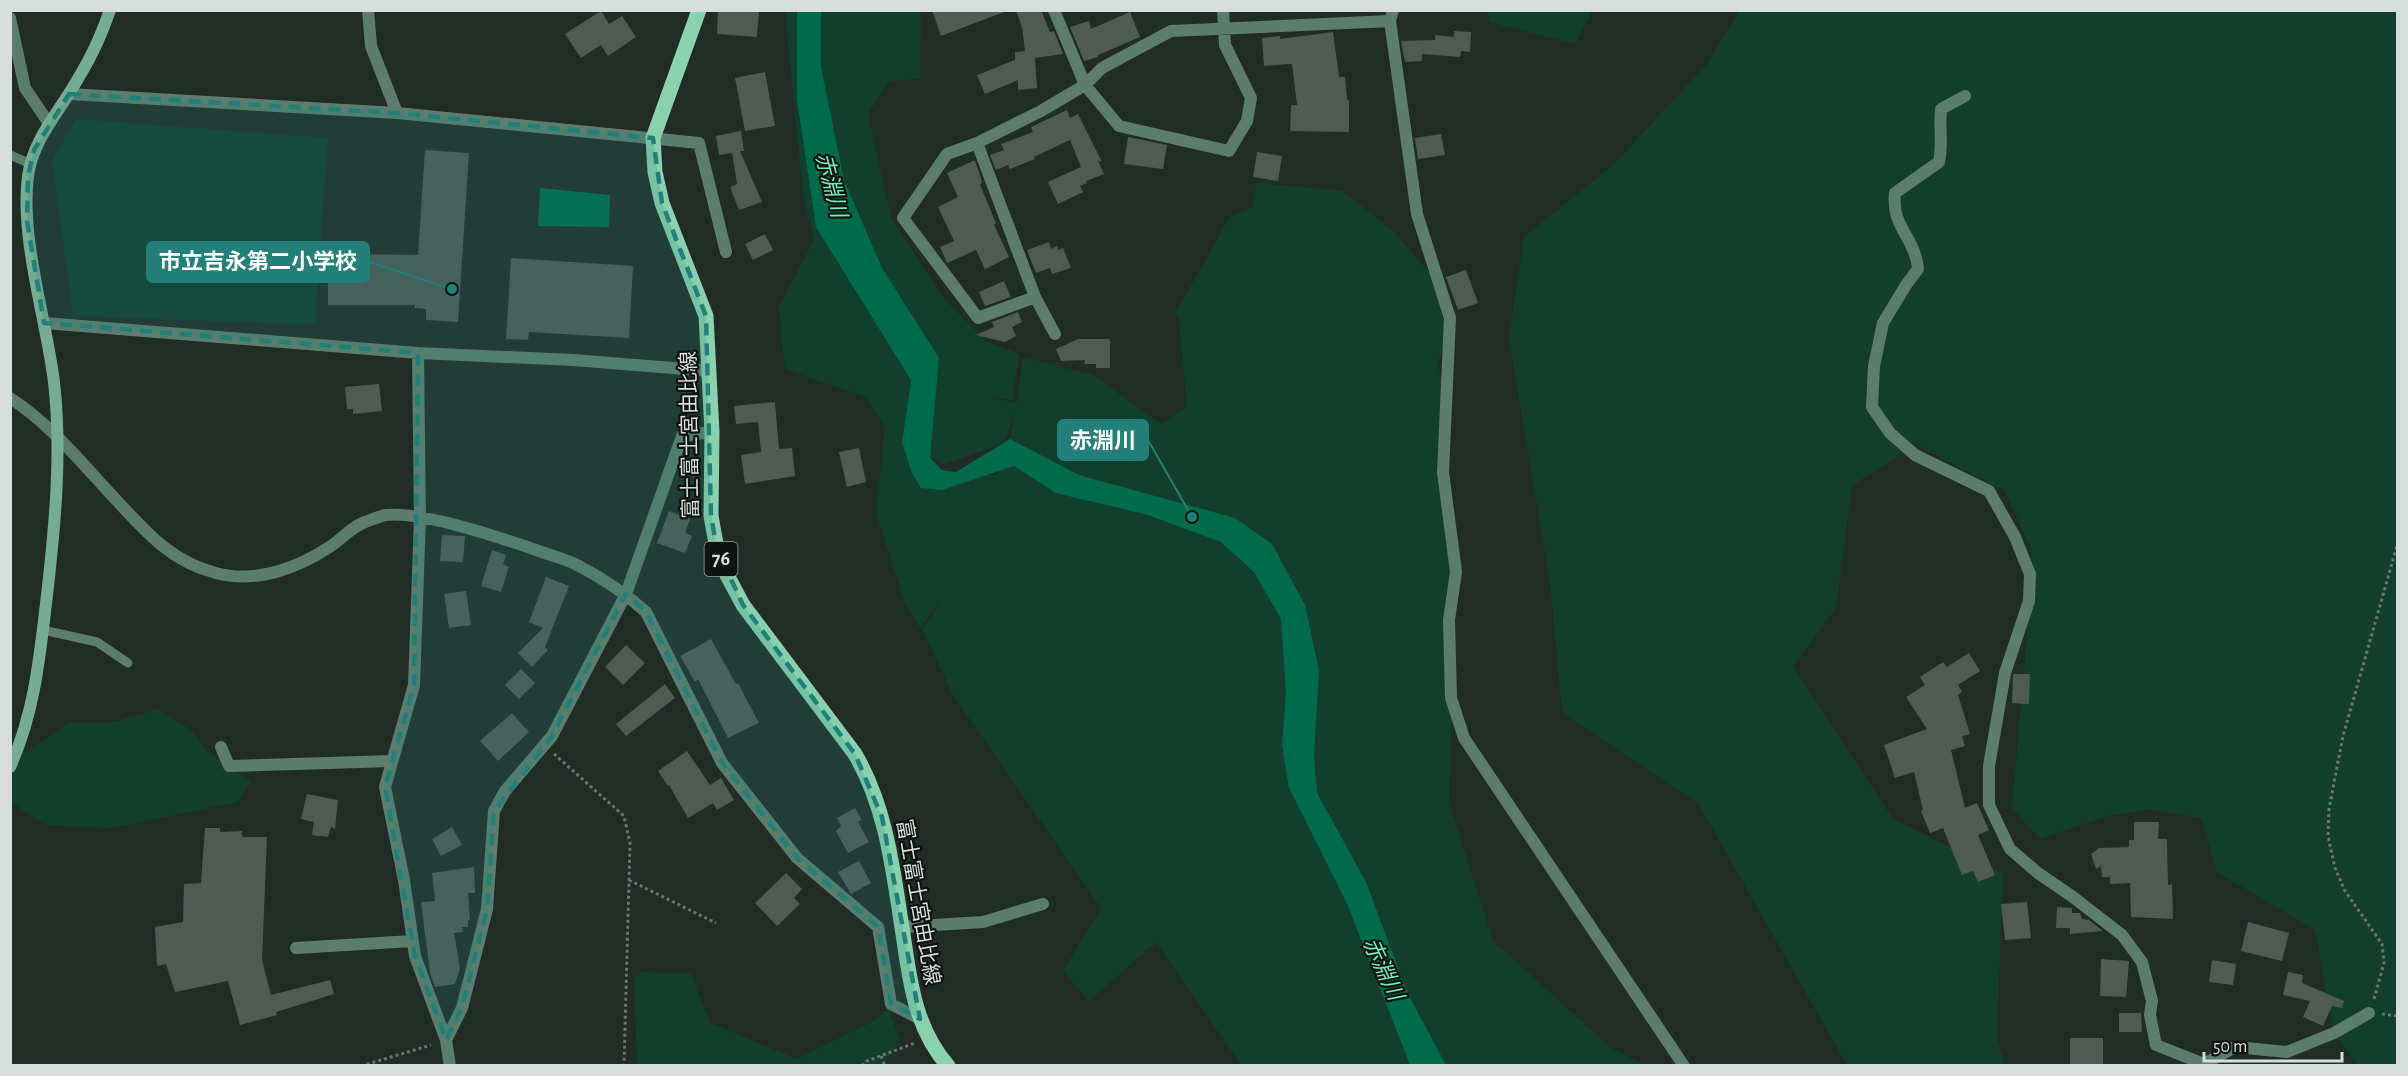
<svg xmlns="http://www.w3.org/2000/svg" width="2408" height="1076" font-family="'Alegreya Sans','Noto Sans JP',sans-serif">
  <rect width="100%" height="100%" fill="#222c27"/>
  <path fill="#123e2d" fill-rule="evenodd" d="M785 11H921L920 79 889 81 868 114 891 217 904 238 945 300 987 342 1020 354 1012 400 989 397 1017 403 1023 357 1093 375 1161 424 1187 407 1179 319 1175 314 1229 218 1252 207 1257 183 1343 191 1393 231 1429 272 1450 333 1437 364 1441 376 1456 572 1449 802 1493 941 1611 1048 1645 1065H1241L1156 942 1089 1001 1063 971 1101 908 953 695 922 629 947 592 920 628 905 603 876 513 885 428 866 397 785 369 779 307 814 240 803 194ZM1015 411 1006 459 996 475 927 472 934 456 943 465 1004 443Z
    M1488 11V10L1592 11 1575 44 1489 22Z
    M1739 11H2397V1065H2358L2334 1033 2315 930 2217 872 2201 818 2150 809 2107 816 2040 839 2012 808 2025 659 2032 552 2005 491 1918 445 1852 485 1836 608 1793 666 1893 819 2003 874 1997 1039 2005 1065H1847L1698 803 1562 712 1550 582 1509 338 1524 237 1613 165 1707 64Z
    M76 119 328 138 315 325 73 316 52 161Z
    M158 709 191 730 208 752 251 781 237 802 113 828 45 825 11 802V752H27L70 722H114Z
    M642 972 691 974 710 1023 797 1059 874 1021 888 1008 900 1039 885 1065H637L634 978Z"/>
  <path fill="#006b4a" d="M797 11H821V67L844 180 882 268 939 358 930 458 942 470 956 472 1010 439 1079 475 1235 518 1272 544 1305 605 1319 671 1314 756 1317 793 1366 882 1407 992 1446 1065H1410L1348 906 1289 788 1282 745 1286 691 1281 619 1254 572 1221 542 1148 515 1056 493 1014 466 942 490 921 488 912 473 902 443 911 380 816 227 797 100Z
    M540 188 610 195 609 227 538 226Z"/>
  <path fill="#4f5a55" d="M718 10H759L757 37 717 34Z
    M932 10H1004V12L941 36Z
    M1016 10H1041L1050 32 1054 31 1063 54 1035 58 1037 88 1018 90V80L985 94 977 75 1015 60V52L1025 51 1022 27Z
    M601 11 609 24 622 16 636 37 608 56 601 45 581 58 565 34Z
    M1130 12 1140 37 1098 55V57L1084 61 1070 27 1089 21 1091 29Z
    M1454 31 1471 32 1470 52 1461 51 1460 57 1422 54V61L1405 62 1401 41 1435 40V35L1454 37Z
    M1333 32 1339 77H1345L1347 100H1349V132L1290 131 1291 105H1297L1292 64 1264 66 1262 38 1280 36V39Z
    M765 72 775 126 745 131 735 78Z
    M1067 110 1070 118 1078 114 1102 162 1098 161 1104 174 1086 181 1087 183 1080 186 1083 192 1058 204 1048 182 1081 167 1070 140 1034 157 1035 159 1010 169 1008 165 996 170 990 155 1004 150 1001 144 1033 132 1031 127Z
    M741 131 744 151H740L762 202 739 210 730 187 737 184 732 153 719 155 716 136Z
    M1441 134 1445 155 1418 159 1415 138Z
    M1128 137 1167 145 1163 169 1124 164Z
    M425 150 469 153 458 322 426 320V309L415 308V305H328V275L344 274V254L418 255Z
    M1257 152 1282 156 1278 181 1253 177Z
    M973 161H975L980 175 982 183 980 185 996 223 994 225 1009 257 985 269 976 250 947 263 940 247 954 241 938 207 958 197 947 173Z
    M765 234 773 250 753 260 745 244Z
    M1049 242 1051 249 1057 246 1058 250 1063 248 1071 268 1052 274 1050 268 1036 273 1027 250Z
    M511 258 633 266 629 338 529 332 528 340 506 339Z
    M1466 270 1478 303 1458 310 1446 277Z
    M1004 281 1011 297 985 306 979 292Z
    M1018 312 1022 322 1012 327 1016 336 1005 342 976 335 994 327 992 322Z
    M1078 339H1110V368H1096V364H1084L1085 360 1061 361 1056 349Z
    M379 384 382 411 353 414V409H347L345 387Z
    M775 402 779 449 792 448 795 476 745 484 741 455 761 452 758 422 736 424 734 406Z
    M859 448 866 482 847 487 839 452Z
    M669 511 690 519 685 533 692 536 685 553 657 543Z
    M442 535 465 536 463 562 440 561Z
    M492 550 506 555 503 564 509 567 501 592 481 586Z
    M546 577 569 586 545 647 548 650 532 667 518 653 543 628 529 622Z
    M466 591 471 625 449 628 444 594Z
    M711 639 736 684 738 683 759 723 728 738 698 679 695 682 680 656Z
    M626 645 645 663 623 685 605 667Z
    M1969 653 1980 671 1958 685 1962 692 1958 695 1970 734 1962 736 1965 746 1951 750 1965 808 1977 803 1989 830 1978 835 1995 875 1978 882 1973 871 1962 875 1943 828 1930 833 1921 811 1923 810 1914 772 1895 778 1884 745 1927 729 1906 697 1925 685 1920 677 1943 662 1947 667Z
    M521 669 535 683 519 699 505 685Z
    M2013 674H2030L2029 704 2012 703Z
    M665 684 675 698 626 736 616 724Z
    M512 713 529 732 498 761 480 741Z
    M687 751 710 785 721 778 734 800 717 810 713 803 688 818 669 785 668 786 658 771Z
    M307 794 338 800 335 829 331 827 328 837 312 835 314 822 301 819Z
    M855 808 862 820 858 822 869 842 848 853 836 831 841 826 837 818Z
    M2134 822H2159L2158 839H2167L2168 885 2172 884 2173 919 2131 917 2130 883 2110 884V877H2102L2101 866 2096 869 2091 854 2099 848 2129 847V840H2134Z
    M452 827 462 845 441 856 432 839Z
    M205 828H220V832L242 831V837H267L262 960 271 995 330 980 334 994 276 1012 277 1015 240 1025 228 981 175 992 166 964 157 966 155 927 183 922 184 884 201 883Z
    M859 861 871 883 851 894 838 872Z
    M474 867 475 893H468L470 920H468V927H462L463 932 454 933 460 969 455 984 435 987 430 973 421 902 435 901 432 873Z
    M786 873 802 889 794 898 800 904 777 926 755 903Z
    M2027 902 2031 938 2005 940 2001 904Z
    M2057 907 2072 908V913H2080L2082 919 2089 920 2103 931 2070 934V928H2056Z
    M2248 922 2289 933 2282 961 2241 951Z
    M2101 959 2129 961 2126 997 2100 996Z
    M2212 960 2236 964 2233 985 2209 982Z
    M2288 972 2303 975 2302 983 2344 1001 2342 1008 2332 1006 2323 1026 2303 1017 2310 1001 2283 995Z
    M2119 1013H2141L2142 1032H2119Z
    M2070 1038H2103V1065H2070Z"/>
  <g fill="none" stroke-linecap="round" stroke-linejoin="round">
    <path stroke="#6c7470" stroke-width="3" stroke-dasharray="3 3" stroke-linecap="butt" d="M554 754 624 816 630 843 624 1066
      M629 880 716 923
      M2374 999 2384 963 2382 944 2345 891 2335 868 2328 836 2329 809 2343 736 2398 542
      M2382 1014 2398 1016
      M881 1056 885 1066
      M361 1066 431 1045
      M862 1066 867 1061 915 1043"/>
    <path stroke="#5c7d6d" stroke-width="9" d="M10 155 31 164
      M43 630 97 642 128 663"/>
    <path stroke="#5c7d6d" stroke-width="12" d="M368 10 371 46 397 113
      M1054 10 1085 85 1119 126 1229 151 1247 121 1251 98 1225 45 1223 10
      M1393 10 1390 21 1417 214 1450 318 1443 472 1456 572 1449 620 1451 698 1464 738 1684 1066
      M10 18 25 88 48 122
      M69 94 397 113 699 143 726 252
      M1965 96 1941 109C1939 127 1943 143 1939 162L1895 193C1891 228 1915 236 1918 269L1906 285 1883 323 1874 366 1872 407 1890 433 1915 455 1989 491 2015 537 2030 574 2029 601 2005 673 1989 766V805L2010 849 2038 873 2073 897 2122 935 2142 962 2152 1001 2150 1015 2156 1045 2204 1064
      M977 143 1035 297 1055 334
      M1035 297 978 318 903 218 947 154 977 143 1041 111 1085 85 1102 68 1171 31 1390 21
      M44 323 418 353 573 360 710 371
      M418 353 420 518 414 685 385 787 404 880 415 956 446 1040
      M10 398C52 425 84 466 118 502 148 534 172 562 216 573 256 584 298 568 331 546 343 538 351 527 365 522 371 520 380 516 386 515 425 511 507 540 545 553 556 557 569 560 579 566 604 579 626 594 646 612L722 763 797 858 878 927 891 1004 920 1019
      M221 747 229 766 392 761
      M902 927 983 922 1043 904
      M296 948 413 941
      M2204 1064 2235 1047 2287 1052 2334 1033 2369 1013
      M450 1066 446 1040 462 1008 487 909 494 811 505 791 552 736 626 594 682 436 712 432"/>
    <path stroke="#76ac93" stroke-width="12" d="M10 767C35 712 40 654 47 595 55 525 62 453 54 382 46 318 20 239 28 176 33 142 53 119 70 92 88 63 99 42 110 10"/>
    <path stroke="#8ad1b0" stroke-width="15" d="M699 10 653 138 655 172 662 203 706 316 712 432 711 516 717 549 727 575 743 605 855 754C887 809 893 871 903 934 910 982 915 1028 948 1066"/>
  </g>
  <path fill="#238079" fill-opacity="0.2" stroke="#238079" stroke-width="4.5" stroke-dasharray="12 8" stroke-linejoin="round" d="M69 94 397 113 653 138 662 203 706 316 711 516 717 549 743 605 855 754 882 817 920 1019 891 1004 878 927 797 858 722 763 646 612 626 594 552 736 494 811 487 909 462 1008 446 1040 415 956 385 787 414 685 418 353 44 323 27 221 28 176 34 150Z"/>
  <g text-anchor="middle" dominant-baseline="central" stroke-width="4.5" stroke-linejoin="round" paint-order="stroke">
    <rect fill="#0f1411" stroke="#9ba19e" stroke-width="1.5" x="704.5" y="542" width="33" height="34" rx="4.5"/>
    <g font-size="20" font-weight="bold" fill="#d7ddda">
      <text x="721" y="559">76</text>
    </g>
    <g font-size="21" fill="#d7ddda" stroke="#0f1411">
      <text transform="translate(690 435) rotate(-91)">富士富士宮由比線</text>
      <text transform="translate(918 902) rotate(80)">富士富士宮由比線</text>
    </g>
    <g font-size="22" font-style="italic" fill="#77edbb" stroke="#0f1411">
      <text transform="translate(831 185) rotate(75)">赤淵川</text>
      <text transform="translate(1383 969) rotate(65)">赤淵川</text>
    </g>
  </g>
  <path fill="none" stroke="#238079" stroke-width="2" d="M452 289L369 262M1192 517L1148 440"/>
  <g fill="#238079" stroke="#0f1411" stroke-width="2">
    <circle cx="452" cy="289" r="6"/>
    <circle cx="1192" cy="517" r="6"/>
  </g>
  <g fill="#238079" stroke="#238079" stroke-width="2">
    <rect x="147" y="242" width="222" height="40" rx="6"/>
    <rect x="1058" y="420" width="90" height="40" rx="6"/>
  </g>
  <g font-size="22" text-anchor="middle" font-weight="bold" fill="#fff">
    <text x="258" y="269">市立吉永第二小学校</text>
    <text x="1103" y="448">赤淵川</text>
  </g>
  <rect width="2408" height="1076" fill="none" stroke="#d7ddda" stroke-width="24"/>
  <path d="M2204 1052v9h138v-9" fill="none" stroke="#d7ddda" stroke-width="3"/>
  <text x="2213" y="1052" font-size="18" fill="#d7ddda" stroke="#0f1411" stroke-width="4.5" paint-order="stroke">50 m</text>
</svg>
